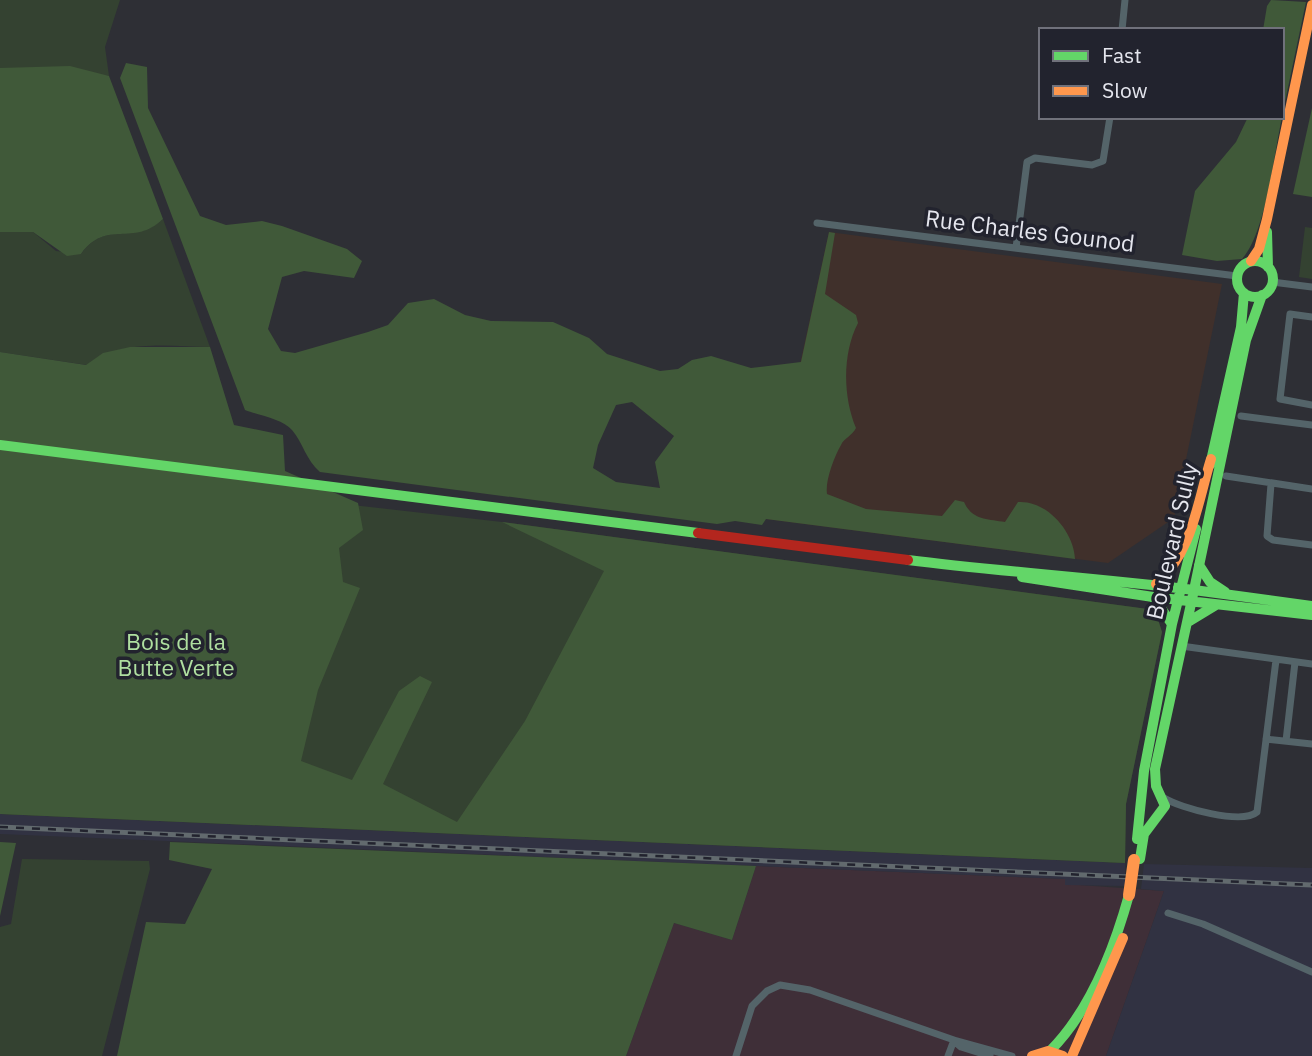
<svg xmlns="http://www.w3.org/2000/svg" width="1312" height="1056" font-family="'IBM Plex Sans',sans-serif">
  <rect width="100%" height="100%" fill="#2e2f35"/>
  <path fill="#3f2f38" d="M756 866 1066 879 1065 884 1164 891 1106 1056H626L674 923 732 940Z"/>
  <path fill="#313242" d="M0 814 1125 863V886L1065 885V879L0 834Z
    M1144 864 1312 868V1056H1106L1164 891 1141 889Z"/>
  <path fill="#40302b" d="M829 232 1222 284 1174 518 1108 563 766 519Z"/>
  <path fill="#344231" d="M0 0H120L105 47 109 76 0 68Z
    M163 219 210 347C169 346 120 339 87 365L0 352V232H33L56 251 81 254C106 219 134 246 163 219Z
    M1305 227 1312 228V279L1299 277Z
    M0 465 502 522 1155 610 1162 632 1126 804 1125 863 0 814Z
    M22 859 149 861 150 869 102 1056H0V927L11 924Z"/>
  <path fill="#405939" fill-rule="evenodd" d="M1271 0 1306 2 1282 116V30H1263L1267 6Z
    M126 63 147 67 148 108 200 216 226 225 262 221 282 226 347 249 362 261 354 278 304 271 282 277 268 329 281 351 295 353 368 332 388 325 408 303 434 299 465 315 491 321 553 322 589 338 607 354 660 371 678 369 692 360 711 356 751 368 801 362 829 232 835 233 825 294 856 315 858 323C842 354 843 397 856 428 852 436 844 438 841 445 834 457 825 481 827 494L866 509 942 516 955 500 964 502C972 520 987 519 1005 522L1018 502C1047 500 1074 532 1075 559L766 519 762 525 735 521 717 524 320 472C306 460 303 443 292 430 283 419 258 415 245 410L120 78ZM632 402 674 436 655 462 660 488 616 482 593 468 598 445 616 405Z
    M70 66 109 76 163 219C133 248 107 218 81 254L67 256 33 232H0V68Z
    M1312 108V197L1293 194Z
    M1248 117H1282C1274 154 1266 232 1242 259L1217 261 1182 255 1195 191 1236 142Z
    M130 347H210L234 425 283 435 285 471 358 503 363 530 339 548 343 582 360 588 318 690 301 761 352 780 399 691 420 676 432 682 383 784 457 822 525 721 604 571 502 522 1155 610 1162 632 1126 804 1125 863 0 814V352L86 365 103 353Z
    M0 842 16 843 0 916Z
    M170 842 756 866 732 940 674 923 626 1056H117L146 922 185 924 212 869 169 860Z"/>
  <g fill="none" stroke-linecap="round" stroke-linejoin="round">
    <path stroke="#546469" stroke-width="7" d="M1122 30 1125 0
      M817 223 1237 276
      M1016 248 1027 162 1035 158 1092 165 1103 161 1110 117
      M1272 282 1312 287
      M1312 317 1290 314 1280 399 1312 405
      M1241 416 1312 425
      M1226 476 1312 489
      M1271 484 1267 536 1273 540 1312 545
      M1181 646 1312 664
      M1266 739 1312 744
      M1286 741 1295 662
      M1164 798C1180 808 1242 825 1257 812L1276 660
      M1168 913 1203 924 1312 972
      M954 1041 961 1047 990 1056
      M736 1056 752 1006 767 991 780 985 810 990 954 1040 1012 1056
      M948 1056 954 1040"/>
    <path stroke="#63d668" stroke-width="10" d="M1267 232 1268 267
      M1237 279a18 18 0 1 1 36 0a18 18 0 1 1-36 0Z
      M1262 295 1246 340 1194 590 1312 606
      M0 445 698 533
      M1210 465 1241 327 1244 293
      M908 560C1003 572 1099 578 1194 590L1155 769 1156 786 1165 806 1144 834 1140 859
      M1199 565 1210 582 1225 592
      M1022 577 1153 597 1172 624 1144 771 1137 839
      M1153 597 1312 615
      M1188 622 1216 605
      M1172 624 1196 529
      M1050 1051C1090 1011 1114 949 1129 895"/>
    <path stroke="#ff974d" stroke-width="10" d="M1251 261 1259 249 1267 219 1312 5
      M1156 584C1193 552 1197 503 1211 459
      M1032 1056 1048 1051 1063 1056
      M1072 1056 1123 938"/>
    <path stroke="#b3261e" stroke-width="10" d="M698 533 908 560"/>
    <defs>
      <path id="rail" d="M0 827 1312 885"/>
    </defs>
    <use href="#rail" stroke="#626a6e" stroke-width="5"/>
    <use href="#rail" stroke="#22232e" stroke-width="2.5" stroke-dasharray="8" stroke-linecap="butt"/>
    <path stroke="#ff974d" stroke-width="12" d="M1129 895 1134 860"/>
  </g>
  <g text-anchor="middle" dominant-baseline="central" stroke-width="7" stroke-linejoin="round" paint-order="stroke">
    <g font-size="23" fill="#e5e6ee" stroke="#22232e">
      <text transform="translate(1030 230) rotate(7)">Rue Charles Gounod</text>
      <text transform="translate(1171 541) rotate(-77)">Boulevard Sully</text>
    </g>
    <g font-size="23" fill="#afdfa0" stroke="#22232e">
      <text x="176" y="641">Bois de la<tspan x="176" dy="26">Butte Verte</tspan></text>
    </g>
  </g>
  <rect x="1039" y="28" width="245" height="91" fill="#22232e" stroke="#70717b" stroke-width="2"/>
  <rect x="1053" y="51" width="35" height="10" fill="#63d668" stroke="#70717b" stroke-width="2"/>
  <text x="1102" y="63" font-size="21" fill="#e5e6ee">Fast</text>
  <rect x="1053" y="86" width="35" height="10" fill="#ff974d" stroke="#70717b" stroke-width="2"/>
  <text x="1102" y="98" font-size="21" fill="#e5e6ee">Slow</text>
</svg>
